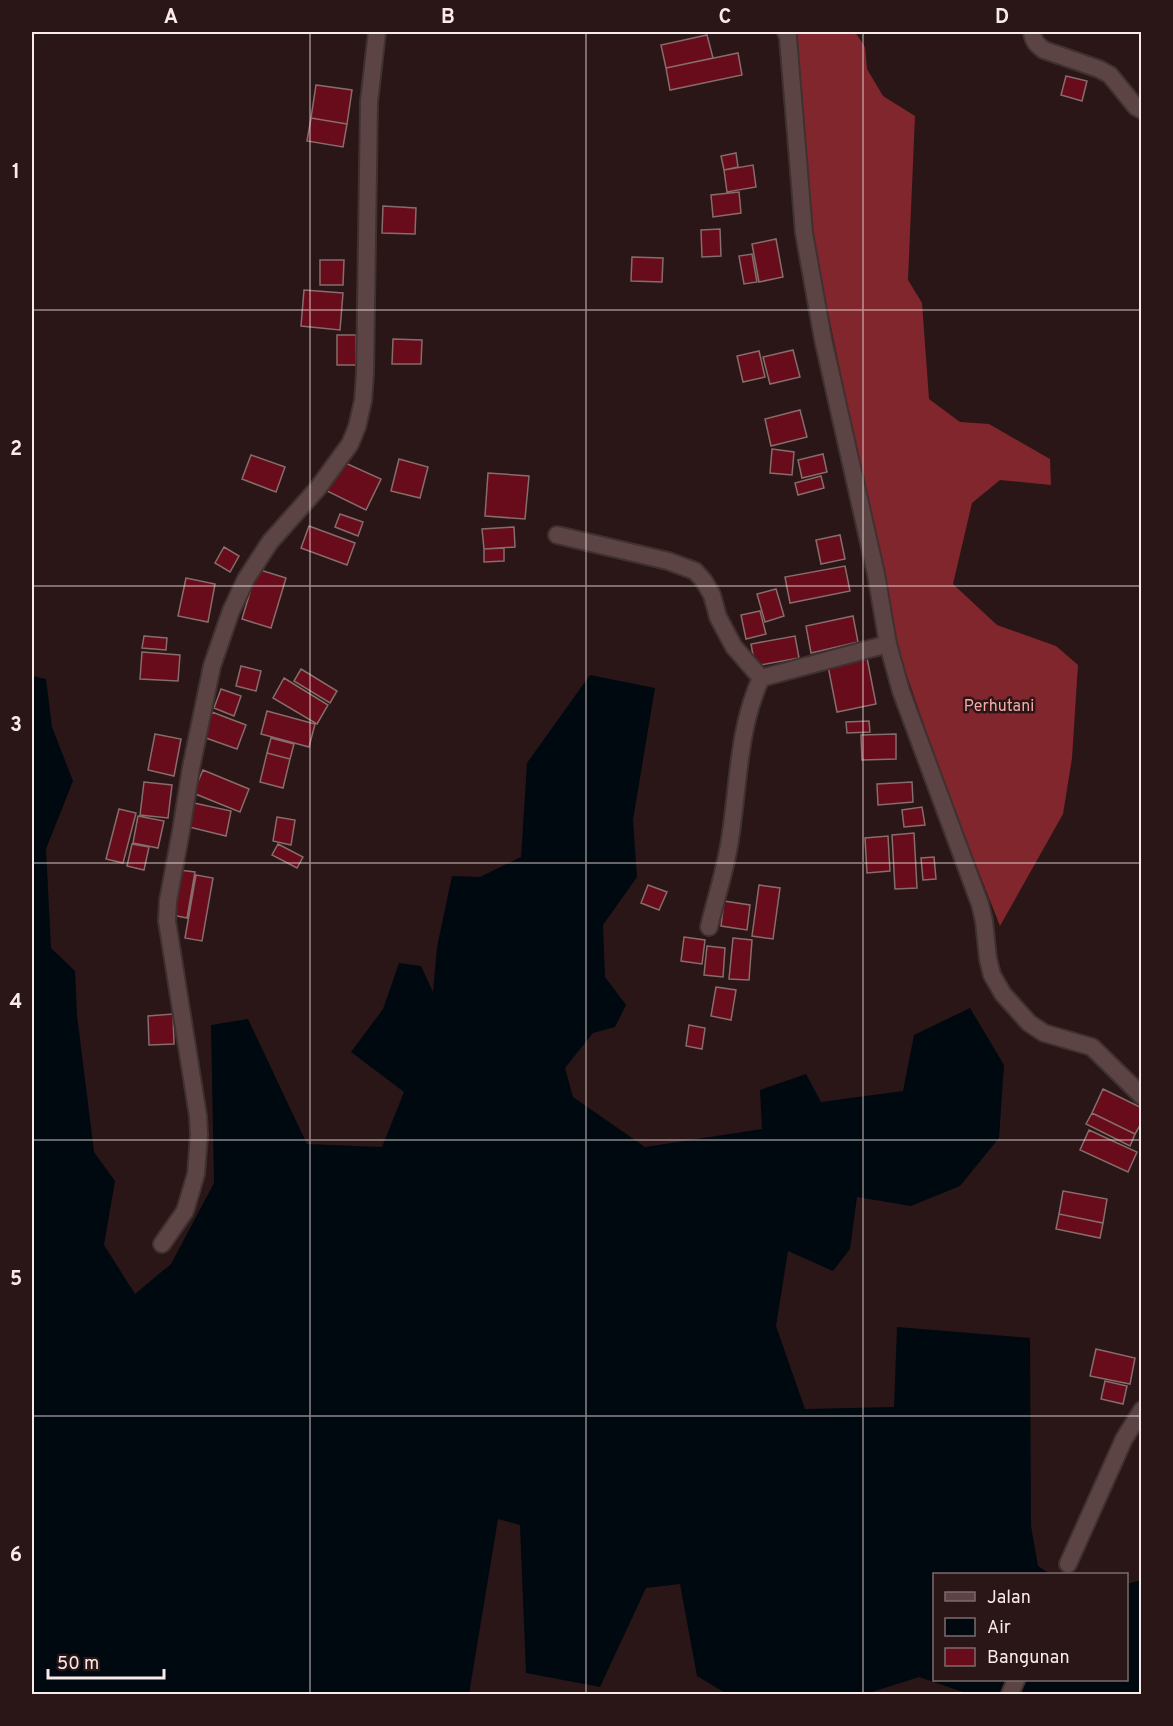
<svg xmlns="http://www.w3.org/2000/svg" width="1173" height="1726" font-family="Overpass,sans-serif">
  <rect width="100%" height="100%" fill="#2a1616"/>
  <path fill="#81262d" d="M792 32H855L865 47 867 69 883 96 915 116 908 280 922 303 929 399 960 422 989 424 1050 459 1051 485 1000 480 972 503 953 584 997 625 1056 646 1078 665 1072 758 1063 814 1000 926 948 794 899 653 811 231Z"/>
  <path fill="#00090f" d="M590 675 655 688 633 820 637 877 603 925 605 977 626 1005 615 1027 593 1033 565 1068 573 1097 645 1147 762 1129 760 1090 806 1074 821 1102 903 1091 914 1035 970 1008 1004 1065 999 1138 960 1186 911 1206 857 1197 850 1249 833 1271 788 1251 776 1326 805 1409 894 1407 897 1327 1030 1338 1031 1526 1038 1566 1050 1574H934V1680H1126L1127 1584 1141 1580V1694H969L919 1677 866 1694H727L697 1676 680 1584 646 1588 600 1687 526 1673 520 1525 498 1519 469 1694H32V676L46 679 52 727 73 781 46 849 51 948 75 971 77 1015 94 1152 115 1181 104 1245 135 1294 171 1264 214 1183 211 1025 248 1019 307 1144 382 1147 404 1092 351 1052 383 1009 399 963 421 966 433 992 437 947 452 876 480 877 521 857 527 763Z"/>
  <path fill="#680b1a" stroke="#866c6b" stroke-width="1.5" d="M707 35 713 58 666 68 661 45Z
    M738 53 742 75 670 90 666 68Z
    M1066 76 1087 81 1082 101 1061 95Z
    M316 85 352 90 347 124 311 118Z
    M311 118 347 124 343 147 307 141Z
    M736 153 738 167 724 170 721 156Z
    M753 165 756 187 727 192 724 170Z
    M739 192 741 213 713 217 711 195Z
    M383 206 416 208 415 234 382 233Z
    M720 229 721 256 702 257 701 230Z
    M776 239 783 277 759 282 752 244Z
    M752 254 757 282 744 284 739 256Z
    M632 257 663 258 662 282 631 281Z
    M320 260H344L343 285H320Z
    M304 290 343 293 340 330 301 326Z
    M337 335H356V365H337Z
    M393 339 422 340 421 364H392Z
    M793 350 800 377 770 384 763 357Z
    M759 351 765 377 743 382 737 356Z
    M800 410 807 437 771 446 765 419Z
    M772 449 794 452 792 475 770 473Z
    M823 454 827 472 802 478 798 460Z
    M251 455 285 467 276 492 242 479Z
    M399 459 428 467 420 498 391 491Z
    M341 461 381 479 366 510 327 491Z
    M488 473 529 476 525 519 485 516Z
    M821 476 824 488 798 495 795 483Z
    M340 514 363 522 358 536 335 527Z
    M309 526 355 543 347 565 301 548Z
    M514 527 515 547 484 549 482 529Z
    M840 535 845 559 821 564 816 540Z
    M224 547 239 556 230 572 215 563Z
    M504 548V561L484 562V549Z
    M845 566 850 591 790 603 785 577Z
    M257 569 286 578 271 628 242 619Z
    M186 578 215 584 208 622 178 616Z
    M776 589 784 616 765 622 757 594Z
    M760 611 766 634 746 639 741 615Z
    M853 616 858 642 811 653 806 626Z
    M144 636 167 638 166 650 142 648Z
    M795 636 799 658 755 666 751 644Z
    M142 652 180 655 178 681 140 679Z
    M867 658 876 704 837 712 828 666Z
    M241 666 261 671 256 691 236 686Z
    M301 669 337 691 330 703 294 681Z
    M284 678 328 705 317 724 273 698Z
    M221 689 241 696 234 716 214 708Z
    M267 711 315 724 309 747 261 734Z
    M212 712 246 725 237 749 203 737Z
    M869 721 870 732 847 733 846 722Z
    M155 734 181 739 174 776 148 770Z
    M896 734V759L862 760 861 735Z
    M271 738 294 744 290 759 267 753Z
    M267 753 290 759 283 788 260 782Z
    M203 770 249 789 240 812 193 793Z
    M144 782 172 785 168 818 140 815Z
    M912 782 913 802 878 805 877 784Z
    M194 803 231 811 226 836 189 827Z
    M922 807 925 825 904 827 902 810Z
    M119 809 136 813 123 863 106 859Z
    M138 816 164 821 158 848 133 843Z
    M277 817 295 820 291 845 273 841Z
    M914 833 917 888 895 889 892 835Z
    M888 836 890 871 867 873 865 838Z
    M132 844 149 847 144 870 127 866Z
    M278 844 303 857 297 868 272 855Z
    M934 857 936 879 923 880 921 858Z
    M179 870 195 872 187 918 172 915Z
    M196 875 213 878 202 941 185 938Z
    M648 885 667 892 659 910 641 903Z
    M759 885 780 888 773 939 752 936Z
    M724 901 750 905 747 930 721 926Z
    M684 937 705 940 702 964 681 961Z
    M733 938 752 940 749 980 729 979Z
    M707 946 725 948 723 977 704 975Z
    M716 987 736 990 731 1020 711 1016Z
    M173 1014 174 1044 149 1045 148 1016Z
    M689 1025 705 1028 702 1049 686 1046Z
    M1103 1089 1142 1108V1122L1135 1134 1092 1113Z
    M1092 1113 1135 1134 1130 1146 1086 1124Z
    M1089 1130 1137 1152 1128 1172 1080 1150Z
    M1063 1191 1107 1199 1103 1223 1059 1214Z
    M1059 1214 1103 1223 1100 1238 1056 1229Z
    M1096 1349 1135 1358 1130 1384 1090 1376Z
    M1105 1381 1127 1386 1123 1404 1101 1399Z"/>
  <g fill="none" stroke-linecap="round" stroke-linejoin="round">
    <defs>
      <path id="minor" d="M1032 32C1033 41 1037 45 1044 50L1099 69 1110 75 1136 107 1142 110
        M557 535 668 561 695 571 704 581 712 595 718 617 734 647 761 678
        M709 927C715 902 723 877 728 851 739 793 736 733 761 678L888 644
        M162 1244 185 1211 196 1174 199 1135 198 1116 167 921 168 901 181 831 191 768 212 666 231 611 246 579 270 542 318 488 350 444 357 427 363 401 365 374 369 102 377 32
        M1010 1694 1016 1680"/>
      <path id="tertiary" d="M786 32 788 37 804 233 823 339 876 574 888 644 901 691 980 904 984 921 988 959 992 975 1003 994 1029 1023 1044 1033 1092 1047 1142 1096
        M1068 1564 1124 1439 1142 1410"/>
    </defs>
    <use href="#minor" stroke="#403131" stroke-width="20"/>
    <use href="#tertiary" stroke="#403131" stroke-width="20"/>
    <use href="#minor" stroke="#5b4443" stroke-width="16"/>
    <use href="#tertiary" stroke="#5b4443" stroke-width="16"/>
  </g>
  <path fill="none" stroke="#faebeb" stroke-width="1.5" stroke-opacity="0.55" d="M310 32V1694M586 32V1694M863 32V1694M32 310H1142M32 586H1142M32 863H1142M32 1140H1142M32 1416H1142"/>
  <g text-anchor="middle" dominant-baseline="central" stroke-width="5" stroke-linejoin="round" paint-order="stroke">
    <g font-size="16" fill="#f6a8a6" stroke="#2a1616">
      <text x="999" y="707">Perhutani</text>
    </g>
  </g>
  <rect width="1173" height="1726" fill="none" stroke="#2a1616" stroke-width="66"/>
  <rect x="933" y="1573" width="195" height="108" fill="#2a1616" stroke="#7d6b6b" stroke-width="1.5"/>
  <rect x="945" y="1592" width="30" height="9" fill="#5b4443" stroke="#7d6b6b" stroke-width="1.5"/>
  <text x="987" y="1603" font-size="18" fill="#faebeb">Jalan</text>
  <rect x="945" y="1618" width="30" height="18" fill="#00090f" stroke="#7d6b6b" stroke-width="1.5"/>
  <text x="987" y="1633" font-size="18" fill="#faebeb">Air</text>
  <rect x="945" y="1648" width="30" height="18" fill="#680b1a" stroke="#7d6b6b" stroke-width="1.5"/>
  <text x="987" y="1663" font-size="18" fill="#faebeb">Bangunan</text>
  <path d="M48 1669v9h116v-9" fill="none" stroke="#faebeb" stroke-width="3"/>
  <text x="57" y="1669" font-size="18" fill="#faebeb" stroke="#2a1616" stroke-width="4.5" paint-order="stroke">50 m</text>
  <rect x="33" y="33" width="1107" height="1660" fill="none" stroke="#faebeb" stroke-width="2"/>
  <g font-size="20" text-anchor="middle" font-weight="bold" fill="#faebeb">
    <text x="171" y="23">A</text>
    <text x="448" y="23">B</text>
    <text x="725" y="23">C</text>
    <text x="1002" y="23">D</text>
    <text x="16" y="178">1</text>
    <text x="16" y="455">2</text>
    <text x="16" y="731">3</text>
    <text x="16" y="1008">4</text>
    <text x="16" y="1285">5</text>
    <text x="16" y="1561">6</text>
  </g>
</svg>
